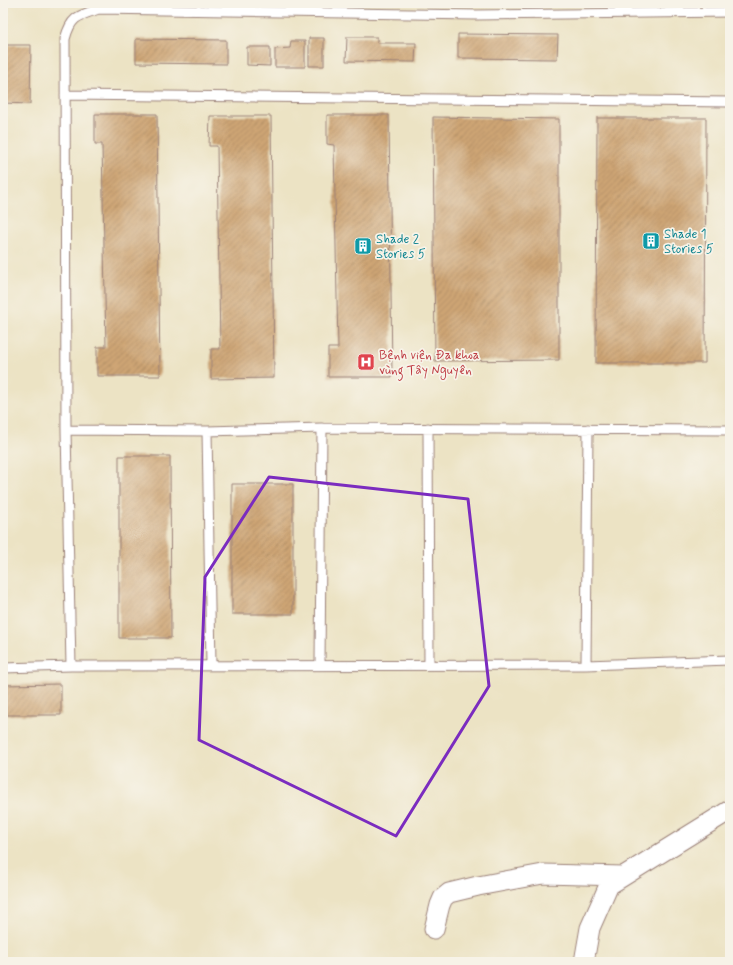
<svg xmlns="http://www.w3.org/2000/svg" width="733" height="965" font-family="Mynerve,sans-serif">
  <defs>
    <pattern id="building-hatch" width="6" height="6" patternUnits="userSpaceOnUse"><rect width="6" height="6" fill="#cea574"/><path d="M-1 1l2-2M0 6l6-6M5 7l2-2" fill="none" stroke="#a9865f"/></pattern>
  </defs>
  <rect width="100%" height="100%" fill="#f7f3e8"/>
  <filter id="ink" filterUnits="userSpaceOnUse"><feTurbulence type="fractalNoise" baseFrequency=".025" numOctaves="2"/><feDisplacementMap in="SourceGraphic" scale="8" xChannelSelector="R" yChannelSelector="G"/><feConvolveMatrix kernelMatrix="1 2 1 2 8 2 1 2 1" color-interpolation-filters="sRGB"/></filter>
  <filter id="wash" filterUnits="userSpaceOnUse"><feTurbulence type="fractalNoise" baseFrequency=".012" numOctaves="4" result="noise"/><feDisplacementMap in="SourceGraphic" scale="16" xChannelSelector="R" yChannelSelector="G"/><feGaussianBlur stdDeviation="0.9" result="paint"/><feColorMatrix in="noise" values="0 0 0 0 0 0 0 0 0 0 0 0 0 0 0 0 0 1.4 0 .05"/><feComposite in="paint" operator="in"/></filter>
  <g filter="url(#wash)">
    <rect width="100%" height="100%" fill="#ece3c4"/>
    <g id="blocks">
      <path fill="url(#building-hatch)" d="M458 34 558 35 557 59 458 58Z
        M347 37H377V43H416L415 62 346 61Z
        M309 38H324V66H309Z
        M136 39 226 40V64L136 63Z
        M291 41H305V67H275V49L290 48Z
        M3 45H31L30 104 3 103Z
        M247 47H270V66L247 65Z
        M95 114H157L160 376H97V347H106L102 144H95Z
        M327 115H389L392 377H328V348H338L334 145 327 144Z
        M210 116H271L274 378 211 379V349H220L217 146H209Z
        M433 117 559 119V360L435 361Z
        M597 118H706L705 363H596Z
        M119 456H170L171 638H119Z
        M232 484H293V614H232Z
        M61 684V715H3V685Z"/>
    </g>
  </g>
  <g filter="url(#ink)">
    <use href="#blocks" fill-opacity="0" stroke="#9b8178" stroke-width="1"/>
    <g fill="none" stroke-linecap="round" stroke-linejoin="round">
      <defs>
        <path id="lane" d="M730 12 476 15 99 9C77 16 71 17 65 39L66 430 71 666 586 665 730 660
          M65 95 730 102
          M428 428 429 665
          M66 430 207 431 322 428 730 430
          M207 431 211 664
          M320 664 322 428
          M586 665 588 429
          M3 668 71 666"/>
        <path id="street" d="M434 929 440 905 443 898 449 893 478 886 543 874 623 876
          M584 962 590 928 609 885 730 810"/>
      </defs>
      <use href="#lane" stroke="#9b8178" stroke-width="11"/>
      <use href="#street" stroke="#9b8178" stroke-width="21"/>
      <use href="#lane" stroke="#fff" stroke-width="9"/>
      <use href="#street" stroke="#fff" stroke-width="19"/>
    </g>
  </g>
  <path fill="none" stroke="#7b2cbf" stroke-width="3" stroke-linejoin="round" d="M269 477 468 499 489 686 396 836 199 740 205 577Z"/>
  <defs>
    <symbol id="building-square" viewBox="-11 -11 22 22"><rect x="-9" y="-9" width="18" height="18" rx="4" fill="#0f9aa8" stroke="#f7f3e8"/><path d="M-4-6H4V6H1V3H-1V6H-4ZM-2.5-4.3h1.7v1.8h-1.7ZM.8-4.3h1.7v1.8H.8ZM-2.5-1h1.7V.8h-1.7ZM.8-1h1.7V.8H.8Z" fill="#fff"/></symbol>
    <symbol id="hospital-square" viewBox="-11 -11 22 22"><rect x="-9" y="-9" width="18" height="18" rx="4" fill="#e0444e" stroke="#f7f3e8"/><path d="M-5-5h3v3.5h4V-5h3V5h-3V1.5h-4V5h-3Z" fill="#fff"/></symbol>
  </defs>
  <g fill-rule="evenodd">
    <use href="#building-square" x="641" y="231" width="20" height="20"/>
    <use href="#building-square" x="353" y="236" width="20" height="20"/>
    <use href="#hospital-square" x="356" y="352" width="20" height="20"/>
  </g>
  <g text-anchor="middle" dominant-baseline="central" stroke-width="3.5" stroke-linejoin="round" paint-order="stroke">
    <g font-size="13" fill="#0d838f" stroke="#f7f3e8" text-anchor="start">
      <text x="664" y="234">Shade 1<tspan x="664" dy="15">Stories 5</tspan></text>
      <text x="376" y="239">Shade 2<tspan x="376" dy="15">Stories 5</tspan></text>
    </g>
    <g font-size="13" fill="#be3a42" stroke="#f7f3e8" text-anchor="start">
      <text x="379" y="355">Bệnh viện Đa khoa<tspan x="379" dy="15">vùng Tây Nguyên</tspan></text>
    </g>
  </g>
  <rect width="733" height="965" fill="none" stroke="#f7f3e8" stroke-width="16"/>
</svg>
